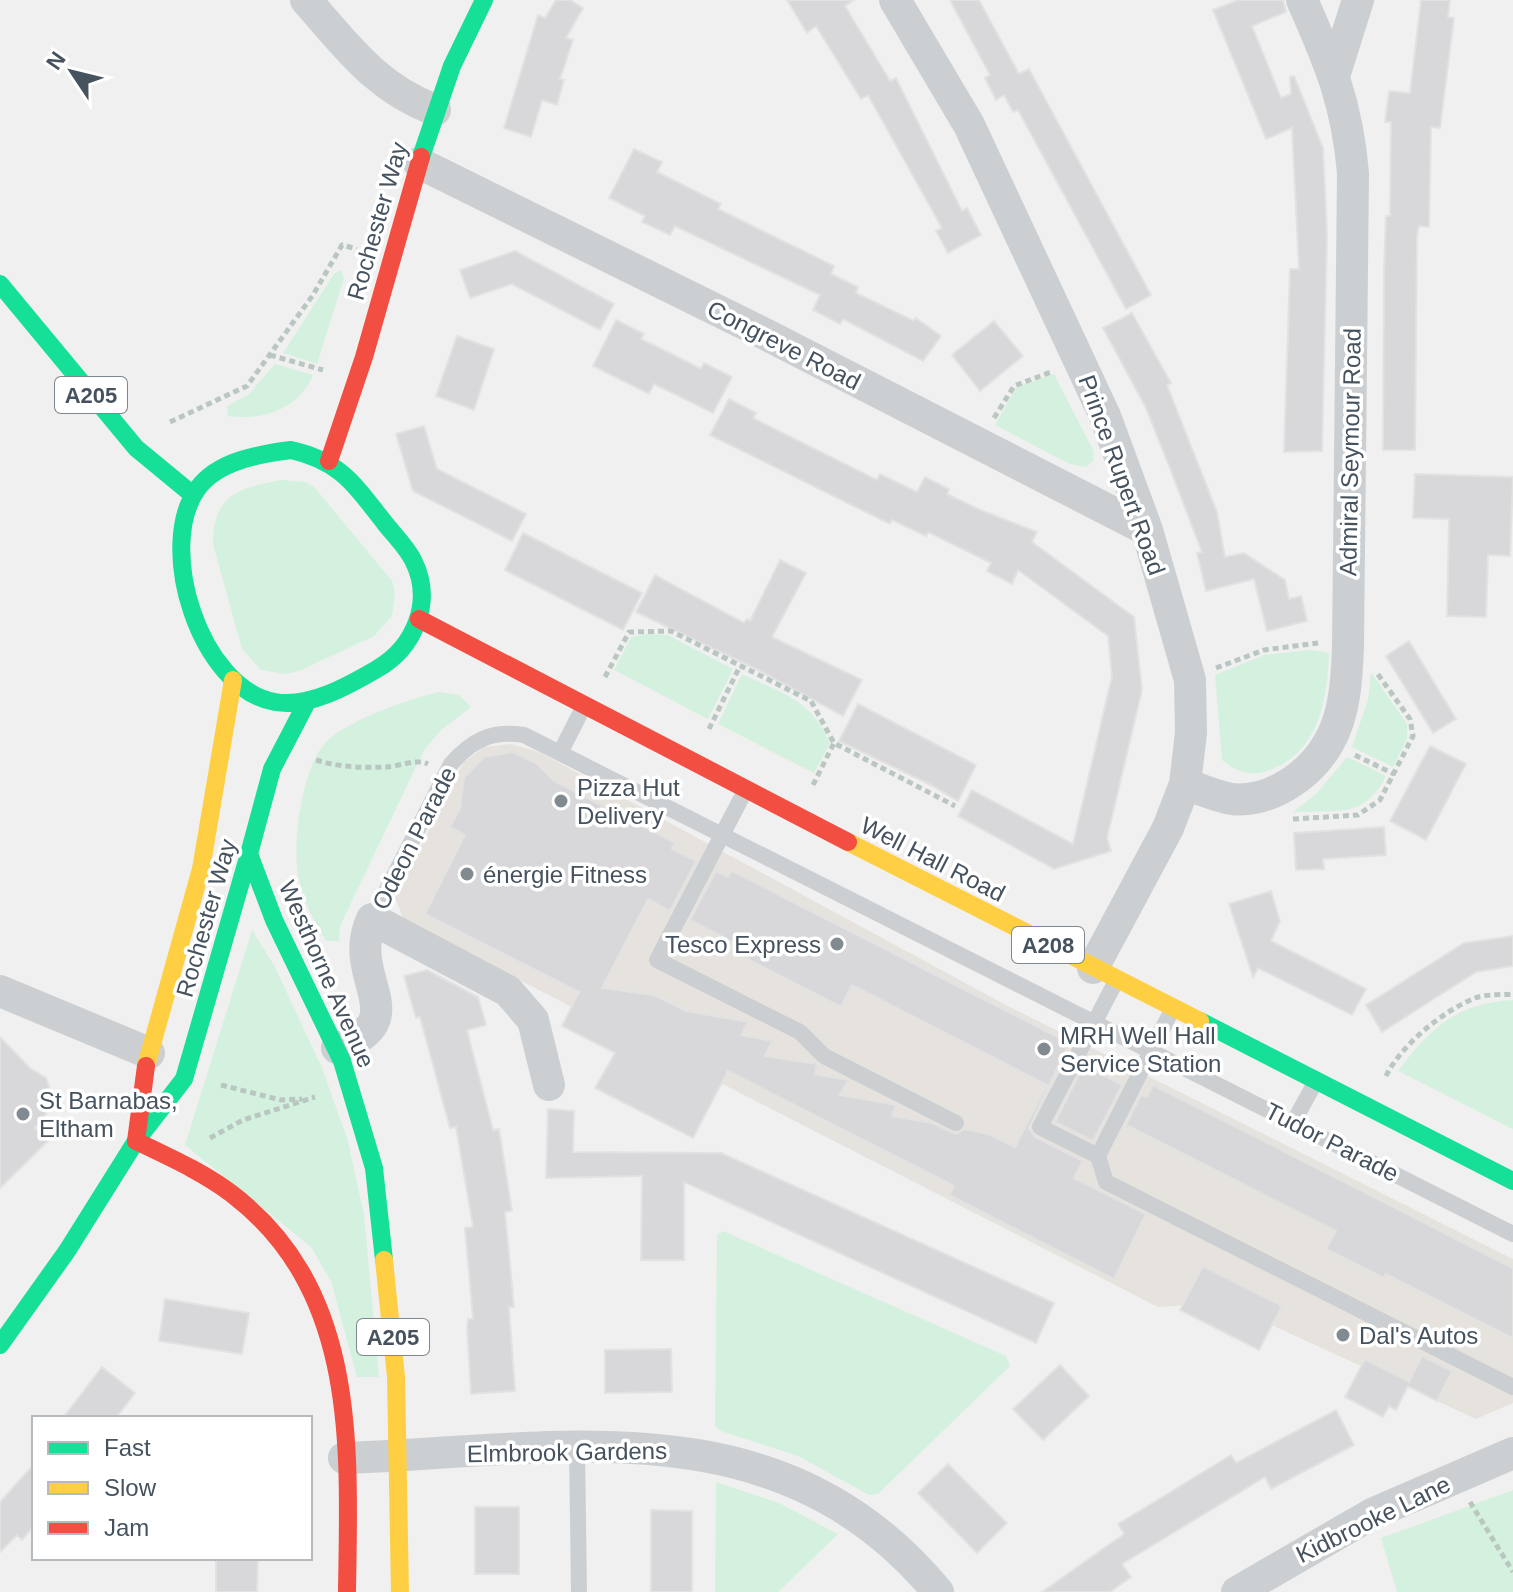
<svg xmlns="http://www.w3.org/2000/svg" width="1513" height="1592" font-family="Helvetica,sans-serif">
  <rect width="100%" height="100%" fill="#f1f0f0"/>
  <path fill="#e6e3de" d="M511 744 539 752 1004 1004 1513 1259V1403L1476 1419 1224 1303 1158 1307 404 921 395 897 463 763 484 747Z"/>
  <path fill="#d3f1de" d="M341 270 344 278 317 364 283 353 334 274Z
    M275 364 313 375C299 409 263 421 228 416L227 406 248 395Z
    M1054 374 1094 452 1093 461 1086 467 1070 464 995 425 1016 388Z
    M281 480 306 482 315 488 392 581 395 593 392 616 374 636 299 671 286 674 261 670 242 649 213 544C213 494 239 488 281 480Z
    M649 634 668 635 733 669 708 719 614 670 631 637Z
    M1310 650 1329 653C1327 702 1319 753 1267 771 1250 777 1235 771 1222 760L1215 675 1264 655Z
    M1371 672 1407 724V739L1393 767 1352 747 1368 699Z
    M742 674C783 694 810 698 830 743L814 773 718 724Z
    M439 692 459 695 471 707 440 731 424 750 340 926 339 941H326C315 922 303 902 299 879 291 846 302 767 326 742 348 720 409 699 439 692Z
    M1347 757 1386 776C1365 819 1335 810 1293 812L1316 794Z
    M252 930 275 967 322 1068 348 1141 364 1215 379 1377H357L331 1281 311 1247 185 1145Z
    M1513 1000V1129L1398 1071C1430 1028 1458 1003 1513 1000Z
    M723 1231 1006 1356 1010 1366 878 1494 869 1495 798 1456 721 1431 715 1426 717 1235Z
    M716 1482 779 1503 838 1534 778 1592H715Z
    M1513 1490V1592H1397L1381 1538Z"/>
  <path fill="#d8d8da" stroke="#e2e2e3" stroke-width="2" d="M556 0H570L583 8 566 38 573 40 560 79 564 80 557 105 542 100 531 137 504 128 538 15 545 18Z
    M787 0H854L845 6 890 81 896 78 962 211 967 208 981 235 948 253 936 231 942 228 868 95 861 99 816 26 807 33Z
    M950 0H979L1019 74 1029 69 1151 295 1126 309 1018 110 1013 112 1004 95 996 100 985 78 990 75Z
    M1238 0H1283L1286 12 1252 26 1281 98 1291 94 1290 77 1294 76 1323 148 1327 235 1322 451 1284 452 1290 269H1299L1292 128 1266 139 1213 10Z
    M1421 0H1450L1448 17 1454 18 1440 128 1431 127 1429 227 1419 226 1417 236 1415 450H1383L1384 271 1386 216H1390L1391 122H1385L1389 91 1410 93Z
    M634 149 662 162 657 172 721 204 718 209 834 266 831 274 858 287 856 293 914 321 916 318 941 336 923 361 843 319 840 324 813 310 820 295 675 226 670 235 642 222 645 216 609 198Z
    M515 251 614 304 600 330 512 284 470 298 460 270Z
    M1132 313 1171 383 1167 385 1217 512 1225 557 1244 553 1285 580 1289 599 1301 596 1307 621 1267 631 1254 579 1206 591 1197 553 1202 552 1169 466 1146 408 1103 328Z
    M616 320 644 334 641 339 670 353 701 369 704 363 732 377 713 413 654 384 649 394 593 366Z
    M994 321 1023 356 980 391 952 355Z
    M457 336 494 349 474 410 436 396Z
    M729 399 756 413 753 418 877 480 880 474 917 492 925 477 949 489 947 494 978 509 1037 532 1032 542 1134 617 1142 690 1107 838 1111 851 1054 869 958 816 972 790 1073 844 1112 676 1108 636 1018 570 1012 584 987 571 991 563 928 532 926 536 892 520 890 524 710 435Z
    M424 426 437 469 526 514 512 541 413 491 396 434Z
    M1415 474 1513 477 1510 556 1488 555 1486 617 1447 616 1449 519 1413 518Z
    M523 533 642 593 623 630 505 570Z
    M780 560 806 573 772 637 862 680 843 716 756 669 636 612 655 575 744 623 747 619 750 621Z
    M1409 641 1456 719 1433 733 1386 656Z
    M858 704 976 765 958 801 931 785 839 741Z
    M1430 746 1466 764 1426 840 1390 821Z
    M513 752 536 763 554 781 675 843 672 849 696 861 670 911 648 899 602 988 654 995 686 1011 748 1022 741 1035 772 1041 765 1056 817 1064 815 1074 848 1080 840 1095 896 1105 892 1116 932 1123 956 1134 965 1129 988 1134 1015 1147 1047 1085 852 985 841 1007 738 954 742 947 690 920 716 871 728 877 732 871 1069 1043 1029 1128 1035 1137 1083 1161 1074 1178 1146 1214 1114 1279 949 1195 954 1186 728 1071 693 1138 595 1088 615 1053 562 1026 579 992 425 914 465 835 450 827 460 808 464 778 484 757Z
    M1384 827 1386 855 1323 859 1324 869 1296 870 1294 833Z
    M1271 891 1280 921 1271 941 1366 989 1352 1015 1258 968 1253 977 1229 904Z
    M1513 936V966L1476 972 1382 1032 1366 1005 1464 943Z
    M427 970 478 997 486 1025 467 1030 493 1130 499 1129 512 1211 505 1212 514 1307H509L515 1391 471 1394 467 1327 468 1319H473L465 1228 473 1227 456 1127 450 1128 420 1017 416 1018 404 976Z
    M0 1037 30 1068 46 1078 53 1098 49 1110 35 1128 48 1141 0 1188Z
    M1084 1065 1122 1085 1093 1141 1055 1122Z
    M1153 1085 1513 1268V1338L1386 1274 1384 1278 1326 1249 1336 1231 1126 1125 1141 1095 1147 1097Z
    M548 1109 574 1111 573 1152 721 1153 1054 1303 1036 1343 684 1182V1260H641L642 1176 546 1178Z
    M1203 1266 1282 1306 1259 1350 1180 1310Z
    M165 1299 249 1313 242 1354 159 1341Z
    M671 1349 672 1392 605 1393V1350Z
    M1422 1356 1452 1371 1437 1401 1408 1386 1396 1410 1389 1406 1383 1417 1345 1397 1365 1359 1409 1382Z
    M1060 1365 1089 1396 1043 1440 1013 1409Z
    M102 1367 135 1393 122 1410 116 1418H63Z
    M1336 1410 1354 1445 1271 1489 1265 1477 1122 1564 1131 1577 1110 1592H1042L1124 1534 1118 1524 1146 1507 1231 1455 1236 1463Z
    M34 1464V1526L22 1540 17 1535 0 1552V1502Z
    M948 1464 1007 1523 977 1553 918 1493Z
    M475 1507H519V1574H475Z
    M651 1510 692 1511V1592H651Z
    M216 1558H258L257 1592H216Z"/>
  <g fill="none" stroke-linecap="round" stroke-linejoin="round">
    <path stroke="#b9c6c1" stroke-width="5" stroke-dasharray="6 4" stroke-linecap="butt" d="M270 355 323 370
      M994 418 1014 386 1051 372
      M170 422 247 386 313 295 342 245 357 249
      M1216 668 1264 650 1318 643
      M605 677 629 632 671 631 811 701 834 743 955 806
      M709 729 740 666
      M1355 755 1394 774
      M316 760C338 767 362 768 385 767 398 767 416 758 428 764
      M813 785 834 743
      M1293 819 1358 815 1380 800 1413 736 1410 719 1377 673
      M1386 1076C1402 1044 1443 1011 1475 998 1486 994 1502 995 1513 994
      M221 1085 281 1100 302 1099
      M210 1138 243 1120 315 1097
      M1470 1502 1513 1572"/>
    <path stroke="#cccfd1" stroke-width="16" d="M560 753 583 708
      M745 791 657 960 800 1032 824 1056 956 1123
      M372 919 451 764C472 740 492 730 524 735L1513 1234
      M1116 981 1040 1127 1098 1156 1106 1182 1513 1387
      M1294 1121 1316 1081
      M1098 1156 1172 1010
      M577 1447 579 1592"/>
    <path stroke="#cccfd1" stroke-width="32" d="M306 0C347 46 375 87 435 110
      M895 0 969 125 1105 416 1147 530 1190 680 1191 733 1185 784 1168 828 1093 968
      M1335 73 1358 0
      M419 163 767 335 1147 530
      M1185 784C1200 789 1217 797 1232 799 1270 803 1311 775 1329 742 1345 715 1347 677 1348 646L1353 173C1347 103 1330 63 1302 0
      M0 991 149 1053
      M337 1048C418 1018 344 979 372 919L508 991 533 1020 549 1085
      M344 1458C561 1450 780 1401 938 1592
      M1237 1592 1372 1514 1513 1453"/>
    <path stroke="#16e098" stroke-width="18" d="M421 157 452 66 484 0
      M0 284 136 448 193 495
      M291 450C340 461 354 484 384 522 393 534 406 546 413 560 434 601 415 647 377 669 348 686 309 708 275 702 200 689 155 546 198 488 218 461 259 454 291 450Z
      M308 700 272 769 249 854 274 920 342 1061 374 1168 384 1260
      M1200 1021 1513 1181
      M0 1345 67 1251 136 1141 184 1079 249 854"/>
    <path stroke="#ffcf43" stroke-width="18" d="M848 842 1200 1021
      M146 1066 201 869 233 680
      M384 1260 396 1377 400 1592"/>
    <path stroke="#f24e42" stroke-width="18" d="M329 461 364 357 421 157
      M419 619 848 842
      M146 1066 136 1141C169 1157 203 1172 232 1194 359 1291 349 1448 347 1592"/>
  </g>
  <g fill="#828a91" stroke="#fff" stroke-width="3">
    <circle cx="561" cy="801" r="8"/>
    <circle cx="467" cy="874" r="8"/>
    <circle cx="837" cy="944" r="8"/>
    <circle cx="1044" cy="1049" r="8"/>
    <circle cx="23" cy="1114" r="8"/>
    <circle cx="1343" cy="1335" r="8"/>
  </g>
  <g text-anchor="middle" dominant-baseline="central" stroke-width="7" stroke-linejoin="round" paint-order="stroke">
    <g fill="#fff" stroke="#7e878e" stroke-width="2">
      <rect x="55" y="377" width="72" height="36" rx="6"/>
      <rect x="1012" y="927" width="72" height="36" rx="6"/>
      <rect x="357" y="1319" width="72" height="36" rx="6"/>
    </g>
    <g font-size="22" font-weight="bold" fill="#46535e">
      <text x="91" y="395">A205</text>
      <text x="1048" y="945">A208</text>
      <text x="393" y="1337">A205</text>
    </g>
    <g font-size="24" fill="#46535e" stroke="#fff">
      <text transform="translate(377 221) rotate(-74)">Rochester Way</text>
      <text transform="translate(784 345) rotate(27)">Congreve Road</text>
      <text transform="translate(1350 452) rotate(-89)">Admiral Seymour Road</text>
      <text transform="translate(1122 475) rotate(70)">Prince Rupert Road</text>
      <text transform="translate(414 838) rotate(-63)">Odeon Parade</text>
      <text transform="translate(933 859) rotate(27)">Well Hall Road</text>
      <text transform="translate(206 918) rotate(-74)">Rochester Way</text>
      <text transform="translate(327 974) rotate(66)">Westhorne Avenue</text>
      <text transform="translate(1332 1142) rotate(27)">Tudor Parade</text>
      <text transform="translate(567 1452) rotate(-1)">Elmbrook Gardens</text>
      <text transform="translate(1373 1519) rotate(-26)">Kidbrooke Lane</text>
    </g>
    <g font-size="24" fill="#46535e" stroke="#fff" text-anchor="start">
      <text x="577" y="787">Pizza Hut<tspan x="577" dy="28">Delivery</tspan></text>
      <text x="483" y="874">énergie Fitness</text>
      <text x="821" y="944" text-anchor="end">Tesco Express</text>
      <text x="1060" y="1035">MRH Well Hall<tspan x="1060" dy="28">Service Station</tspan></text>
      <text x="39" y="1100">St Barnabas,<tspan x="39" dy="28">Eltham</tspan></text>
      <text x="1359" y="1335">Dal's Autos</text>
    </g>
  </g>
  <rect x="32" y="1416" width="280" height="144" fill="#ffffff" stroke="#b5babf" stroke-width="2"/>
  <rect x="48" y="1442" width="40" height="12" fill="#16e098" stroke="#b5babf" stroke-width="2"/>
  <text x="104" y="1456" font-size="24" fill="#46535e">Fast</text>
  <rect x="48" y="1482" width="40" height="12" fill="#ffcf43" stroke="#b5babf" stroke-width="2"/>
  <text x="104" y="1496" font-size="24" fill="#46535e">Slow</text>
  <rect x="48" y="1522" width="40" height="12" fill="#f24e42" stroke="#b5babf" stroke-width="2"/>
  <text x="104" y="1536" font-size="24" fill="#46535e">Jam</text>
  <g transform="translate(72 72) rotate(305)" stroke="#ffffff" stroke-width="6" paint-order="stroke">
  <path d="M0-6L14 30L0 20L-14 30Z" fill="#46535e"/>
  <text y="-12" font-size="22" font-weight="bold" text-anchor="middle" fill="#46535e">N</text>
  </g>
</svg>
